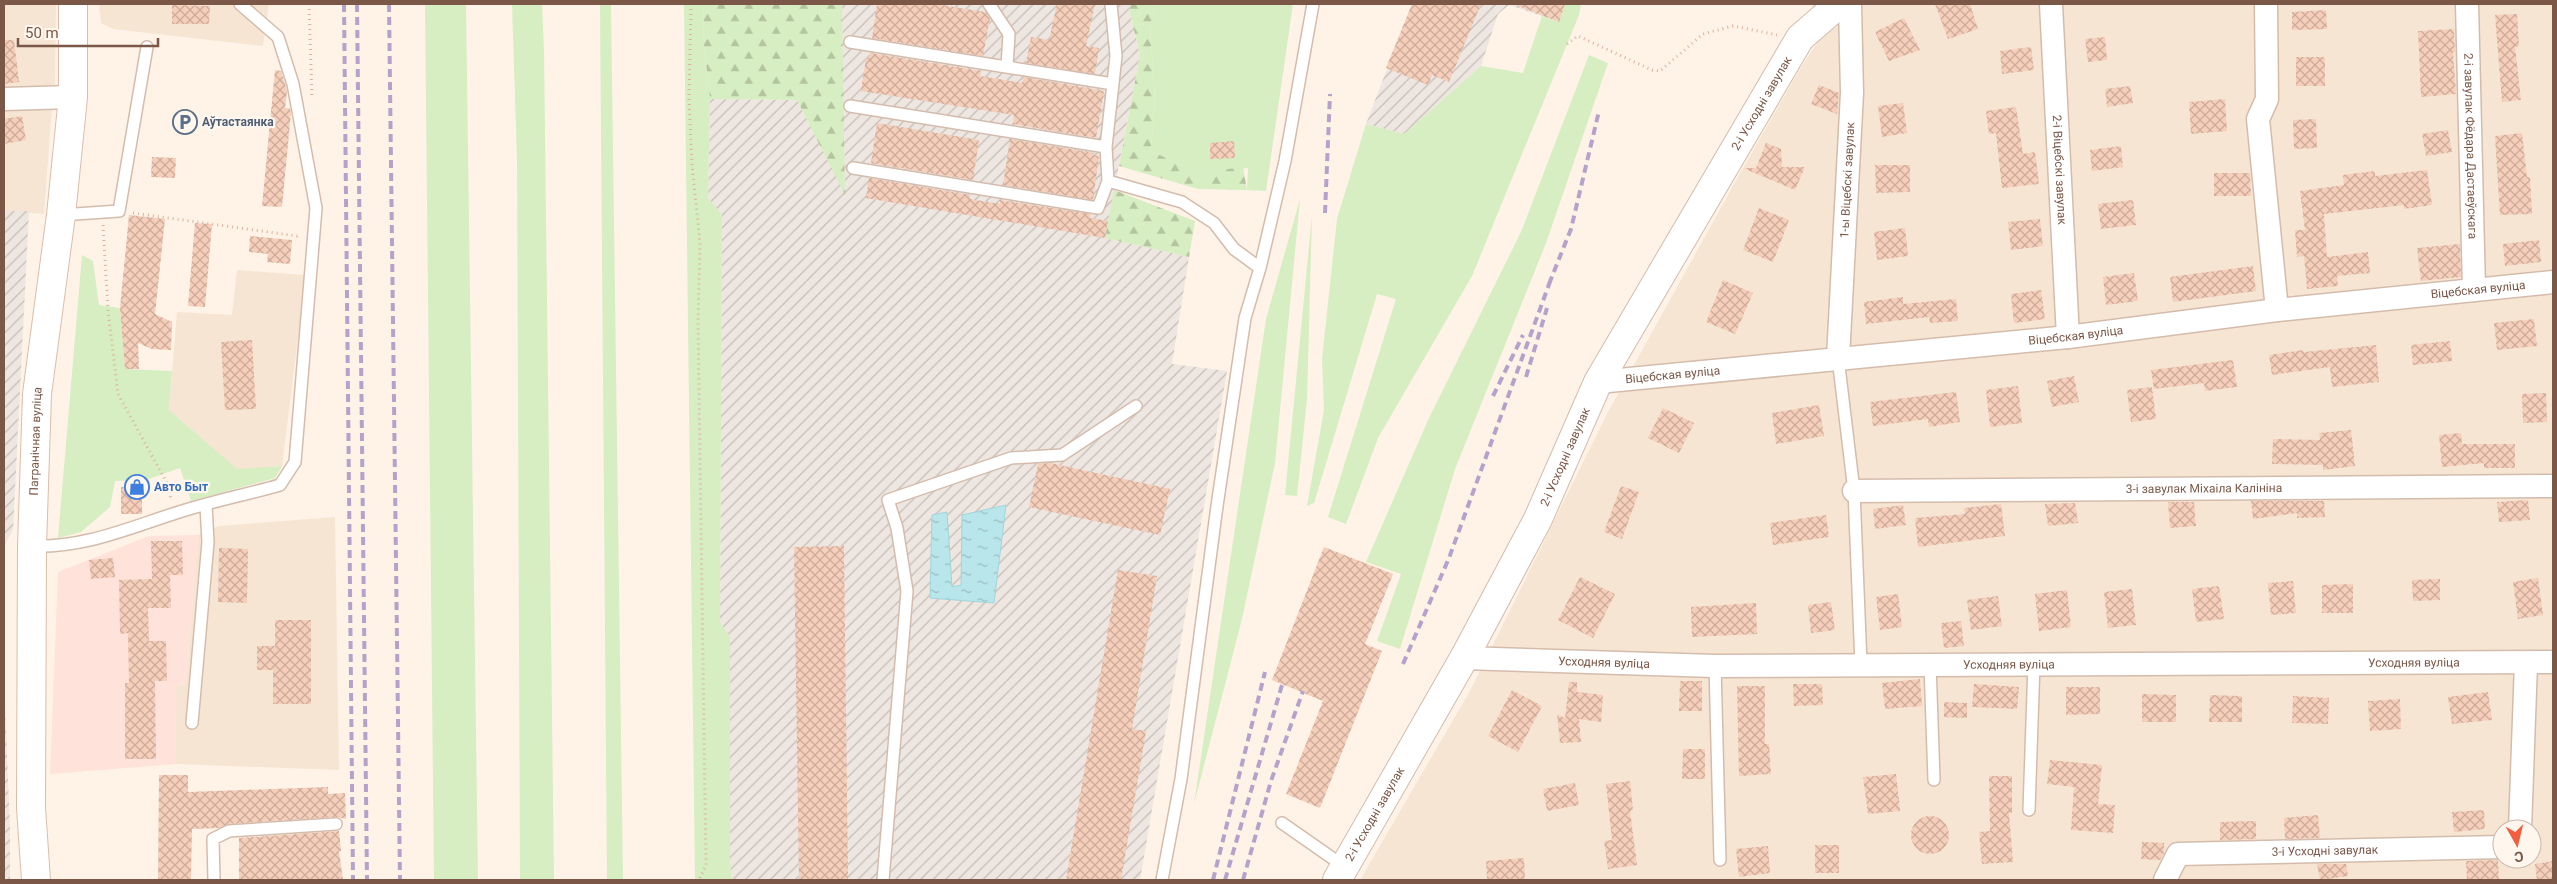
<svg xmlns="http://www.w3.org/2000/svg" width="2557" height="884" font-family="Roboto,sans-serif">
  <defs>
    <pattern id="industrial-furrows" width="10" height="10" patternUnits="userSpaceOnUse" patternTransform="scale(1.25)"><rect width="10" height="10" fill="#eee6e0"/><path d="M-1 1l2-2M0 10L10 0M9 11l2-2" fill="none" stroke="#c6bdb7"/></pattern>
    <pattern id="forest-firs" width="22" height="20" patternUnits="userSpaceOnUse" patternTransform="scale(1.25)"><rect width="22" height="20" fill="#d6eec2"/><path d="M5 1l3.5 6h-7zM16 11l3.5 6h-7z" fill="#b3c49f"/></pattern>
    <pattern id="water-ripples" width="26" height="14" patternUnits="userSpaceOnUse" patternTransform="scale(1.25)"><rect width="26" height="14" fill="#b8e6ea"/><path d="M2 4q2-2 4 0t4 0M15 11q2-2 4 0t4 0" fill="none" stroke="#9bbdbf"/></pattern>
    <pattern id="building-cross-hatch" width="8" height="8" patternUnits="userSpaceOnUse" patternTransform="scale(1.25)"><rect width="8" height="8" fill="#f6cfbb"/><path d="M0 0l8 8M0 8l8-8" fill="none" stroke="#ccab9a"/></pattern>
  </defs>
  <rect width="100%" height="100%" fill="#fef3e6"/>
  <path fill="#f7e5d3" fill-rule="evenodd" d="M4 4H56L55 90 4 91Z
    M99 4H269L263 46 113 29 101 23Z
    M1812 4H2553V880H1360L1470 691 1609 410 1739 175 1800 69 1825 31ZM2502 829H2532V859H2502Z
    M52 107 44 214 4 211V109Z
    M237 270 306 275 282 466 237 470 169 410 177 312 232 315Z
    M335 517 339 770 176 764 175 686 186 684 198 535 219 526Z"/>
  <path fill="#ffe2d9" d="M198 535 186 684 175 686 176 764 50 774 58 572 149 536Z"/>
  <path fill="url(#industrial-furrows)" d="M842 4H1130L1129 9 1140 55 1105 238 1189 257 1172 364 1227 371 1140 880H732L730 860V637L720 622 722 215 708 198 710 99 797 100 845 193Z
    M1412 4H1565L1559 22 1509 5 1498 14 1481 66 1404 134 1366 124Z
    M4 211H29L13 530 4 546Z
    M4 677 10 829V880H4Z"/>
  <path fill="#d6eec2" d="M425 4H466L478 880H434Z
    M512 4H542L544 51 554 880H520L517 160Z
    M600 4H611L623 880H607Z
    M684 4H703L704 45 710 99 708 198 722 215 720 622 730 637V860L732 880H695Z
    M1156 4H1293L1266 191 1247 190 1248 168 1199 173 1151 151 1155 97 1150 28Z
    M1565 4H1581L1579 15 1472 276 1378 438 1346 524 1328 517 1396 299 1377 294 1314 503 1307 506 1324 410 1322 359 1337 219 1366 124 1404 134 1481 66 1523 73 1542 16 1558 22Z
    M1589 55 1608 63 1546 243 1455 469 1400 649 1377 641 1401 574 1366 562 1429 418 1521 232Z
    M1300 199 1275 463 1242 619 1194 804 1266 319Z
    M1312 215 1307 399 1297 496 1285 495Z
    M82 255 93 261 99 305 120 308 125 369 172 371 169 410 237 469 282 466 275 478 191 501 180 468 146 480 115 481 110 507 81 532 58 538Z"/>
  <path fill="url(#forest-firs)" d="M703 4H842L845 195 797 100 710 99 704 45Z
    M1130 4H1156L1150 28 1155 97 1151 151 1199 173 1243 167 1247 190 1198 189 1119 166 1140 55 1129 9Z
    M1114 190 1195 221 1189 257 1105 238Z"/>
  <path fill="url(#water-ripples)" stroke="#9dd7dd" d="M1006 505 994 603 930 598 932 515 947 512 952 587 961 585 962 515Z"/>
  <path fill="url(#building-cross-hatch)" d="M877 4H935L985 12 990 18 983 56 872 38Z
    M1057 4H1095L1086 46 1099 48 1095 74 1026 63 1031 37 1049 40Z
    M1412 4H1481L1449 82 1432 75 1428 85 1386 68Z
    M1513 4H1565L1559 22Z
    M1935 4H1970L1978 29 1948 39Z
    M172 5 210 6 209 24H172Z
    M2326 10 2327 29 2292 30V12Z
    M2517 14 2519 46 2515 47 2521 100 2502 102 2495 15Z
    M1904 18 1920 50 1889 61 1875 32Z
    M2454 29 2455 52H2453L2456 94 2421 97 2418 31Z
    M2105 37 2107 60 2088 62 2085 39Z
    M4 40H14L19 82 4 84Z
    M2031 47 2034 70 2002 74 2000 51Z
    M870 53 981 71 980 76 1022 83 1024 77 1104 91 1096 138 1013 124 1014 115 861 91 866 58H869Z
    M2296 57H2325V86H2296Z
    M275 70 281 71 287 91 285 108 290 109 291 113 282 207 262 206Z
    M1819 85 1839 93 1837 114 1811 104Z
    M2130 86 2133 103 2107 107 2105 89Z
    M2225 99 2227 131 2191 134 2189 102Z
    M1903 103 1907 133 1882 137 1878 106Z
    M2016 107 2023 154 2035 152 2039 184 2002 188 1996 133 1989 134 1986 111Z
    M22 116 26 140 4 144V119Z
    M2316 119 2317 148 2294 149 2293 120Z
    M877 123 979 140 973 180 871 163Z
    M2448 130 2452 152 2426 156 2422 134Z
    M2522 133 2527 177H2530L2532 214 2500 215 2495 136Z
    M1010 139 1094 153 1093 155 1099 156 1093 200 1003 185Z
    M1234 141 1235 158 1210 159V143Z
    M1766 143 1781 149 1782 167H1805L1795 190 1743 168H1756Z
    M2121 146 2123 167 2092 171 2090 150Z
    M152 157 176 158 175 178 151 177Z
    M1875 165H1910V192L1876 193Z
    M2427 170 2432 205 2404 209V205L2324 214 2327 257 2368 252 2370 273 2337 276 2338 286 2307 289 2304 256 2297 257 2295 230H2305L2300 191 2344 185 2343 175 2375 171V176Z
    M2214 173H2250L2251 196H2214Z
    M869 178 970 195V199L1000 204V200L1091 214 1090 218 1108 221 1105 238 866 198Z
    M2133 200 2136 225 2101 229 2098 204Z
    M1759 208 1789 220 1773 262 1743 250Z
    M129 215 165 219 155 314 172 322 171 350 152 349 138 343 139 369H125L120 308Z
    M2040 219 2043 246 2011 250 2008 222Z
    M195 223 212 224 205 307 188 306Z
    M1905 228 1908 256 1877 260 1874 232Z
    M250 236 292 240 290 264 267 262 268 254 249 252Z
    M2539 240 2541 262 2505 266 2503 244Z
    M2460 244 2461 277 2421 281 2417 248Z
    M2253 266 2256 291 2173 302 2170 277Z
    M2134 273 2138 301 2106 305 2103 277Z
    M1723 280 1753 293 1735 334 1706 322Z
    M2041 290 2045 319 2014 323 2011 294Z
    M1903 297V304L1956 299 1958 321 1930 323 1929 317 1866 324 1864 302Z
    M2534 319 2537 346 2497 350 2494 323Z
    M252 340 256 409 225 410 221 342Z
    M2450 341 2452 361 2413 365 2411 345Z
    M2376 345 2379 382 2332 387 2330 367 2272 375 2269 355 2303 350 2304 352Z
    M2233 360 2237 387 2205 391 2204 383 2154 389 2151 370Z
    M2074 376 2079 402 2052 407 2047 381Z
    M2018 386 2022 423 1990 427 1986 390Z
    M2152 387 2156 419 2131 422 2127 390Z
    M1956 392 1960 422 1929 427 1928 419 1873 426 1870 402Z
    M2546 393 2547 422 2523 423 2522 394Z
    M1819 405 1824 436 1776 444 1772 413Z
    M1663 408 1694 423 1679 453 1648 438Z
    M2351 430 2355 466 2323 470V465L2272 464 2273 439 2320 440 2319 433Z
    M2461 433 2462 444H2515V468H2484V463L2442 467 2439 435Z
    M1050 463 1170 489 1160 535 1029 507 1038 464Z
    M1621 486 1639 492 1622 539 1604 532Z
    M121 487H142V514H121Z
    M2528 500 2530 520 2499 522 2497 502Z
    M2251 501H2324L2325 517 2297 518V513L2253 519Z
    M2168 502H2194L2196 526 2170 528Z
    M2075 503 2078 523 2048 526 2045 504Z
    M2001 504 2005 536 1918 547 1915 518 1965 514 1964 508Z
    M1903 505 1906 525 1875 529 1873 509Z
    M1826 515 1829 537 1773 545 1770 523Z
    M151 541H182L183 575H170L171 608H148L149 641H166L167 681H155L156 759H125V683H129L128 633 120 634 119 580 152 579Z
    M844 546 848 880H799L794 547Z
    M1324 547 1393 574 1365 644 1382 651 1320 808 1286 794 1323 701 1272 680Z
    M219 548 248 549 247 603 218 602Z
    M113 558 115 577 91 579 89 560Z
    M1118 570 1157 576 1132 729 1146 731 1121 880H1066Z
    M1580 577 1615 594 1593 638 1558 620Z
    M2538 578 2543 615 2518 619 2513 582Z
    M2440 579V600L2413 601 2412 580Z
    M2293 581 2296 613 2271 615 2268 583Z
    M2353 584V613H2322V585Z
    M2219 586 2224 619 2196 622 2192 589Z
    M2132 589 2136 625 2108 628 2104 592Z
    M2067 590 2071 627 2039 631 2035 594Z
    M1898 594 1902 627 1880 630 1876 597Z
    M1998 596 2002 626 1971 630 1967 600Z
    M1831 602 1835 630 1811 633 1808 605Z
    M1756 603 1757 634 1692 637 1691 607Z
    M275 620H311V704H273V670H257V646H275Z
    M1961 621 1964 646 1944 648 1941 623Z
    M1920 679 1922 706 1885 709 1882 683Z
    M1680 681H1702V711H1679Z
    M1569 682H1577V692L1603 695 1601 722 1579 719 1581 742 1560 743 1557 714 1565 718Z
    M1793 684H1822L1823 705 1794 706Z
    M1974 684 2019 687 2017 709 1972 707Z
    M1737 686H1765V744H1769L1771 774 1739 776Z
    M2066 687H2100V714L2066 715Z
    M1512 690 1542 706 1518 752 1488 736Z
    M2488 692 2492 720 2452 724 2448 697Z
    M2142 694 2176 695V722H2142Z
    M2210 695 2242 696V722H2209Z
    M2293 696 2329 698 2328 724 2292 723Z
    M2400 699 2401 729 2370 731 2368 701Z
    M1944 702 1967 703V718L1944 717Z
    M1683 749H1705V779H1682Z
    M2050 760 2102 765 2098 804 2115 805 2113 833 2071 830 2074 787 2047 784Z
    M1896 774 1900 811 1868 814 1863 777Z
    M159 775H188V792L328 787V794L345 793 346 819 336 817 229 824 219 828 192 829 191 880H158Z
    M1989 776H2012V813H2009L2013 862 1982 864 1979 832 1990 831Z
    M1630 781 1633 810 1630 811 1637 865 1608 869 1604 841 1612 840 1606 784Z
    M1575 783 1579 805 1547 811 1543 789Z
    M2484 810 2485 829 2454 832 2452 812Z
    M2318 815 2320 838 2285 839 2284 818Z
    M1911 835a19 19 0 1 1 38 0a19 19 0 1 1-38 0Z
    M2256 821V839L2220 840V822Z
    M339 831 341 851H339L343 880H239V838Z
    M2142 842 2164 843V853L2160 860 2141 859Z
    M1815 845H1839V873H1815Z
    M1768 846 1770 873 1739 877 1736 849Z
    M1524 858 1525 880H1487L1486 861Z
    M2498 860 2499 880H2467L2466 861Z
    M2553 861V880H2537L2535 864Z
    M2317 864H2346L2348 876 2320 880Z"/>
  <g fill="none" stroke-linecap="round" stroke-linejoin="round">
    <defs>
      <path id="service" d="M989 4 1009 34 1007 66
        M1111 4 1116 56 1106 147 1108 181 1182 202 1214 223 1234 249 1260 268
        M850 42 1113 84
        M850 106 1106 147
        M853 168 1098 208 1108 181
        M61 215 119 211 147 47
        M1838 358 1854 491 1861 664
        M32 546C83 548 126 529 173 514 208 502 245 495 280 485L295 462 316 208 293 84 278 37 240 4
        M1930 664 1934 780
        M1715 666 1720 860
        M192 723 208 542 206 505
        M2029 810 2034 664
        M1282 823 1345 867
        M214 880 213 839 229 831 336 824
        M883 880 907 591 897 528 888 500 1011 458 1062 455 1136 406
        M1162 880 1181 779 1217 506 1245 318 1260 268 1285 161 1313 4"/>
      <g id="minor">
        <path id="s1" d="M2051 4 2068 337"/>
        <path d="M2266 4 2267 99 2258 119 2277 310"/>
        <path id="s2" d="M2467 4 2474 290"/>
        <path d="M4 99 73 97"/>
        <path id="s3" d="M1838 358 1852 93 1850 4"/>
        <path id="s4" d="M1598 382 2068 337 2277 310 2553 282"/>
        <path id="s5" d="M1854 491 2553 486"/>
        <path id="s6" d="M1464 658 1715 666 2553 662"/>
        <path d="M2520 829 2526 663"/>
        <path id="s7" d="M2165 880 2178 854 2502 847"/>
      </g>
      <g id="tertiary">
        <path id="s8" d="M1337 880 1464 658 1538 519 1598 382 1800 38 1839 4"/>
      </g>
      <g id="secondary">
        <path id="s9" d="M36 880 31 808 32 546 37 394 61 215 73 97V4"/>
      </g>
    </defs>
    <use href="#service" stroke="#d4bcad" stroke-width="14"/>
    <use href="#minor" stroke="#d4bcad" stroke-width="25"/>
    <use href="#tertiary" stroke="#d4bcad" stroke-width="30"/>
    <use href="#secondary" stroke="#dabdac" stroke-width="30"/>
    <path stroke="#dcb29d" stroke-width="3" stroke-dasharray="1 4" stroke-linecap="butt" d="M309 4 312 98
      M691 4 689 99 692 165 700 243 698 323 706 865 699 880
      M1567 44 1578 36 1652 70 1660 71 1703 34 1733 26 1777 35
      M133 213 297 236 299 234
      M103 225 108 310 118 394 168 485 171 500"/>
    <use href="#service" stroke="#fff" stroke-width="11"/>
    <use href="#minor" stroke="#fff" stroke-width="22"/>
    <use href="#tertiary" stroke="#fff" stroke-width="28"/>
    <use href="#secondary" stroke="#fff" stroke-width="28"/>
    <path stroke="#b5a2ca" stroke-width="4" stroke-dasharray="8 5" stroke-linecap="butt" d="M344 4 353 880
      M357 4 367 880
      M389 4 400 880
      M1325 213 1330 94
      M1549 284 1571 229 1599 111
      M1526 377 1547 308
      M1493 396 1523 335
      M1403 664 1449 558 1551 279
      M1213 880 1265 672
      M1225 880 1282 685
      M1243 880 1271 781 1303 691"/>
  </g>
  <defs>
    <symbol id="parking-ring" viewBox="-11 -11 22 22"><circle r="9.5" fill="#fff7ee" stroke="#5c6f8a" stroke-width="1.5"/><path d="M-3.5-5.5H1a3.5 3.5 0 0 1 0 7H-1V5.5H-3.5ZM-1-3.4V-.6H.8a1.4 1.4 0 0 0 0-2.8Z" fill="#5c6f8a"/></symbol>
    <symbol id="shop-ring" viewBox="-11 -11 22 22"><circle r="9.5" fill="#fff7ee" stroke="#3f7fe0" stroke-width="1.5"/><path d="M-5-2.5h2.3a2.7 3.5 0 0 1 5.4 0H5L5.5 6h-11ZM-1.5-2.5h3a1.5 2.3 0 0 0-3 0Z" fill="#3f7fe0"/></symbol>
  </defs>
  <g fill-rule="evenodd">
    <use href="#parking-ring" x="171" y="108" width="28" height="28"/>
    <use href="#shop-ring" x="123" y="473" width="28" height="28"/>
  </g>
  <g text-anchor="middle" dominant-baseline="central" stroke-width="4.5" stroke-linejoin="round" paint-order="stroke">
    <g font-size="12" fill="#7a5747" stroke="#fff7ee">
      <text stroke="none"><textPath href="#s8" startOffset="886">2-і Усходні завулак</textPath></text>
      <text stroke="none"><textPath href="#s2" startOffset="142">2-і завулак Фёдара Дастаеўскага</textPath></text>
      <text stroke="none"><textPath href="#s1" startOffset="166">2-і Віцебскі завулак</textPath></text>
      <text stroke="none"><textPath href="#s3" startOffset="178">1-ы Віцебскі завулак</textPath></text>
      <text stroke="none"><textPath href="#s4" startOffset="885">Віцебская вуліца</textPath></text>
      <text stroke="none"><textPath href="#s4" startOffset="480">Віцебская вуліца</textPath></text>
      <text stroke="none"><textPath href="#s4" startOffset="75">Віцебская вуліца</textPath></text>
      <text stroke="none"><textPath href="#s9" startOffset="439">Пагранічная вуліца</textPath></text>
      <text stroke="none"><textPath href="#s8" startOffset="481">2-і Усходні завулак</textPath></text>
      <text stroke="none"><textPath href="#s5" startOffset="350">3-і завулак Міхаіла Калініна</textPath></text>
      <text stroke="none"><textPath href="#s6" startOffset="140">Усходняя вуліца</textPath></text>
      <text stroke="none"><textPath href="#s6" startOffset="950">Усходняя вуліца</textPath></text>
      <text stroke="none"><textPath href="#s6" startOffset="545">Усходняя вуліца</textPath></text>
      <text stroke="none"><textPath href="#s8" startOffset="76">2-і Усходні завулак</textPath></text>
      <text stroke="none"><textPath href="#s7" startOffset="176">3-і Усходні завулак</textPath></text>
    </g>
    <g font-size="12" font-weight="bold" fill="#4e5e75" stroke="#fff7ee" text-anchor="start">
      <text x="202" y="122">Аўтастаянка</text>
    </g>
    <g font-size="12" font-weight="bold" fill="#366cbe" stroke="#fff7ee" text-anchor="start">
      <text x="154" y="487">Авто Быт</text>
    </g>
  </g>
  <rect width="2557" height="884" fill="none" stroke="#7a5747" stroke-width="10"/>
  <g transform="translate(2517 844) rotate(172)"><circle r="24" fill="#fff7ee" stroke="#cab7ab"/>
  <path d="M0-4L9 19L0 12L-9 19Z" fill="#f35e40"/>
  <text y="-8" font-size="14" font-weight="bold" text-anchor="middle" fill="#7a5747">С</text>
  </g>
  <path d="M18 38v8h140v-8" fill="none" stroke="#7a5747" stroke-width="2.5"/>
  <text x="25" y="38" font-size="15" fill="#7a5747" stroke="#fff7ee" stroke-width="4" paint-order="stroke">50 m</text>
</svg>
